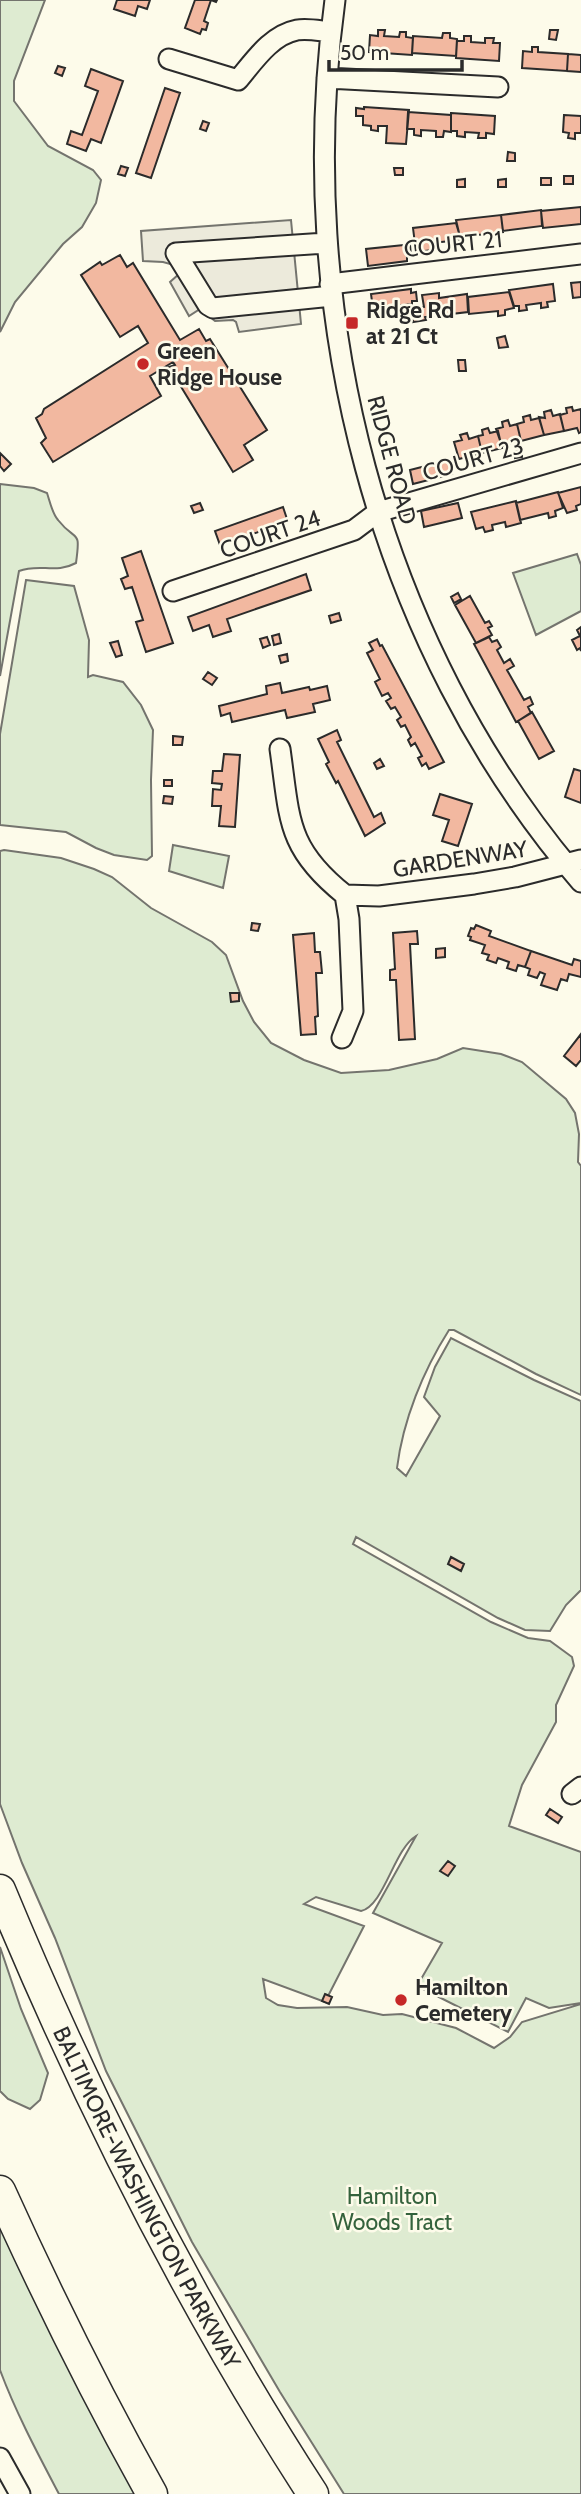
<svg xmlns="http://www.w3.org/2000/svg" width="581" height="2494" font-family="Cabin,sans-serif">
  <rect width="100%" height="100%" fill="#fdfbea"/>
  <path fill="#deebd1" stroke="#74746e" stroke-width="2" d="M0 0H45L14 81V101L48 146 93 170 101 180 96 203 82 227 63 244 15 302 0 332Z
    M0 484 34 488 47 493C50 502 52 513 58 520 76 543 81 527 76 563 56 574 39 563 19 571L0 676Z
    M577 554 581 565V611L536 635 513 573Z
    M26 580 74 586 89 640 88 677 93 675 123 682 141 705 153 730 151 780 152 856 147 860 114 855 96 848 66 832 0 825V734Z
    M173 845 229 856 223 888 169 871Z
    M4 850 61 858 94 869 112 877 151 908 212 942 226 955 243 1001 254 1022 271 1043 304 1060 341 1073 389 1070 437 1059 463 1048 501 1054 522 1062 566 1099 575 1113 579 1134 578 1162 581 1166V1395L536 1374 454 1330H449C423 1371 403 1420 397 1468L406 1476 440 1416 424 1397 435 1367 451 1338 534 1380 581 1401V1590L566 1605 550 1631 525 1630 498 1618 356 1537 353 1544 491 1622 528 1638 550 1641 572 1657 574 1666 556 1705V1722L522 1785 509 1826 581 1852V2003L549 2008 526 1998 508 2032 417 1986 442 1943 373 1913 416 1836C394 1849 384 1906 361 1911L316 1897 304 1904 364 1926 325 2002 263 1979 266 1998 278 2005 297 2008 347 2007 383 2015 402 2014 456 2028 494 2048 510 2037 522 2022 581 2004V2494H344L280 2392 192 2242 106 2071 55 1938 22 1863 0 1804V851Z
    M0 1947 21 2009 48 2073 40 2100 30 2109 8 2099 0 2091Z
    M0 2191 152 2494H59C38 2454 16 2413 0 2370Z"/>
  <path fill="#eceadb" stroke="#74746e" stroke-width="2" d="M291 220 301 324 239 332 236 322 233 320 215 321 200 309 189 316 170 282 179 274 174 265 163 262 143 261 141 231Z"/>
  <path fill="#f2b8a0" stroke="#2b2b2b" stroke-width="2" d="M117 0H150L147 9 138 6 135 16 114 9Z
    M195 0H217L216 2 211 0 204 21 208 23 206 30 202 29 200 34 185 28Z
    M378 30H385L384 36 399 37 400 32H406V37L413 38 412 55 369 52 370 35 378 36Z
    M550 30H558L556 40 549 39Z
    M443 33H450V38L457 39 456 56 412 53 413 36 442 38Z
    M464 36H471V42L485 43V38H494L493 43H500L499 61 456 58 457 41H464Z
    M532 47H538V52L568 54 567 71 522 68 523 51 532 52Z
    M568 54 581 55V72L567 71Z
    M58 66 65 68 62 76 55 73Z
    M91 69 123 81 101 143 91 139 86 151 67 144 71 131 82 135 98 91 85 86Z
    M165 88 180 93 151 178 136 173Z
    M364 107 409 110 406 144 386 143 387 126H378V131L371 130V126L363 125V116H356V108L364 109Z
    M408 112 451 115V132L444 131 443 137H436V131L421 130V136L414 135V129H407Z
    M451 113 495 116 494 134 486 133V138H478L479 133 465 132V137L457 136V131H451Z
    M564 115 581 116V133H575V139L568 138 569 133 563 132Z
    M203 121 209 123 206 131 200 129Z
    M508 152 515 153V161H507Z
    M121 166 128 168 125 176 118 174Z
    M394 168H403V175H395Z
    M564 176H573V184H564Z
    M541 178H551V185H541Z
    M465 179V187H457V180Z
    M506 179V187H498V180Z
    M581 207V224L543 228 541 211Z
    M541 210 542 226 503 231 501 215Z
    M501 215 503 232 460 237 456 220Z
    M456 223 461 240 432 243 433 250 416 252 413 228Z
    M404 245H410L411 256H407V261L368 266 366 249Z
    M120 255 127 267 133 263 180 340 199 329 206 341 210 339 267 430 244 445 253 460 233 472 169 367 175 365 173 362 150 376 161 396 53 462 41 443 46 438 36 418 42 414 44 409 148 343 138 326 120 337 81 275 100 262 102 265Z
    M581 282V297L573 298 571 283Z
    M553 284 555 301 547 302 548 307 541 308V303L526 305 527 310 519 311V306H514L509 290Z
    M411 289V293L416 292 417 301H412V304L373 309 371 294Z
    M509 292 514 308 505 310V315L498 316V311L469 314 468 297Z
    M439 293V298L467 294 468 312 425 317 426 320 413 322 411 309 424 307 422 295Z
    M505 336 508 347 499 348 497 338Z
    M458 360H465L466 371H459Z
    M572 407 573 411 581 409V432L579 433 577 428 564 431 560 415 567 413 566 408Z
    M551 410 553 416 560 414 564 431 544 435 539 417 545 418 544 412Z
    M530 415 531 420 539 418 544 435 521 441 517 424 524 422 523 417Z
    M508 420 510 426 517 424 521 441 502 446 496 429 503 427 502 422Z
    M488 428 490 433 498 431 502 448 482 453 478 436 483 435 482 430Z
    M467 433 469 439 478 436 482 453 459 459 454 442 462 440 460 435Z
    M522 451V457L515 458 514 452Z
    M0 453 11 464 4 471 0 466Z
    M449 460 452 474 413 484 410 470Z
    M581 487V504L576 506 577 510 567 513 558 493Z
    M558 492 563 508 555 511 556 516 549 518 548 513 520 520 516 503Z
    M516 501 521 523 506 527 505 522 492 525 493 530 485 532 483 527 476 529 471 512Z
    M200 503 203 510 194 513 191 506Z
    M458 503 462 518 424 527 421 511Z
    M283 507 288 522 220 545 215 531Z
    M141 551 173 643 146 652 136 622 143 620 132 587 125 589 121 579 128 576 122 558Z
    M306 574 311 590 227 619 231 631 213 637 209 625 193 631 188 617Z
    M458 593 461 599 454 603 451 597Z
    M470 596 485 623 489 621 492 626 488 628 492 635 476 643 455 605Z
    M339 613 341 620 331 623 329 616Z
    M581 627V651L580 648 577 650 572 640 580 636 577 630Z
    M279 634 281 643 274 645 272 636Z
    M267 637 270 645 263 648 260 639Z
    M489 637 492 642 497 640 501 647 497 650 504 663 510 659 514 666 507 670 524 700 530 697 533 704 528 707 531 713 516 722 474 644Z
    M377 639 380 646 382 645 444 762 429 769 426 763 422 766 418 758 422 756 415 743 411 746 408 740 411 737 405 725 401 727 397 720 401 717 395 707 391 709 386 701 391 698 388 693 382 696 375 682 380 679 367 653 373 650 369 643Z
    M118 641 122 655 116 657 110 643Z
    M287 654 288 661 281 663 279 656Z
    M208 672 217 678 212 685 203 679Z
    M280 683 282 693 309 687 310 690 327 686 330 700 313 704 315 712 287 718 285 710 232 722 230 713 221 716 219 706 267 694 266 686Z
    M532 712 554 751 539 759 518 721Z
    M337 730 341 740 337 742 374 817 381 813 385 823 365 836 338 781 336 783 326 764 329 762 318 739Z
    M173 736 183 737 182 745H173Z
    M224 754 240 755 235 827 219 826 221 806H212L213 789 221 790 222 784 212 783 213 771H222Z
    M380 759 384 766 377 769 374 763Z
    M574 769 581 771V803L565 797Z
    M164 780H172V786H164Z
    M440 794 472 804 458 846 442 841 449 820 433 815Z
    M164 796 173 797 172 804 163 803Z
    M252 923 260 924 258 931 251 930Z
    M476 925 491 931 489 936 531 951 525 967 518 965 516 971 507 968 509 962 498 958 496 963 487 960 489 955 482 953 485 945 470 940 471 937 468 936 471 928 474 929Z
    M417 931 418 944H410L415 1039 399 1040 396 980H390V970L395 969 393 933Z
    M314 933 315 952H320L322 973H316L318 1016 315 1017 316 1034 301 1035 293 935Z
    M445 948V957L436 958V949Z
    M531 951 572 965 574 959 581 961V977L569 974 567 981 561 979 557 990 541 985 545 974 540 972 537 978 528 975 530 969 525 967Z
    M230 993H239V1001L231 1002Z
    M581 1034V1060L576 1066 564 1056Z
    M451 1557 464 1564 461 1571 448 1564Z
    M550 1809 562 1817 558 1823 546 1815Z
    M448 1861 455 1866 448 1876 440 1871Z
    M325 1994 332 1997 329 2004 322 2001Z"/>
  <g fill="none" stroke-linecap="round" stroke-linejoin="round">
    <defs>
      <path id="minor" d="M335 0C293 309 376 644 581 882
        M169 59 238 80C254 61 271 35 297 30 308 28 320 31 331 32
        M327 78 498 87
        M326 243 176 253 208 305 213 308 332 296
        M330 284 581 254
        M173 591 354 530 378 512 581 453
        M280 749C290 819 286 848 345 895
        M345 895 379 896 474 884 515 877 581 860
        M342 1038 353 1011 349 919 345 895
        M572 1794 581 1787
        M0 2458 20 2494"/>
      <g id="highway">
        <path id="s1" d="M0 1890C87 2100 189 2303 313 2494"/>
        <path d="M0 2191C47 2295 96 2394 152 2494"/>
      </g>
    </defs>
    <use href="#minor" stroke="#2b2b2b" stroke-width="23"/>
    <use href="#highway" stroke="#2b2b2b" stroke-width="33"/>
    <use href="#minor" stroke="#fdfbea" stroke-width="19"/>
    <use href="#highway" stroke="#fdfbea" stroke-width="30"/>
  </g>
  <g fill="#c62828" stroke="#fdfbea" stroke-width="2.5">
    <rect x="345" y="316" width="14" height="14" rx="3.5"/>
    <circle cx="143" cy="364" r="7"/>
    <circle cx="401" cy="2000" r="7"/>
  </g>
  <g text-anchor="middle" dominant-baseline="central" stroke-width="5" stroke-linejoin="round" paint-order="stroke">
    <g font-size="23" fill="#2b2b2b" stroke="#fdfbea">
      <text transform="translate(453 244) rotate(-6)">COURT 21</text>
      <text transform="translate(473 459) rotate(-16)">COURT 23</text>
      <text transform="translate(392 460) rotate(75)">RIDGE ROAD</text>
      <text transform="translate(270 534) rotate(-19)">COURT 24</text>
      <text transform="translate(460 859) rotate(-9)">GARDENWAY</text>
      <text stroke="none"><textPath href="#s1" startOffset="341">BALTIMORE-WASHINGTON PARKWAY</textPath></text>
    </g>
    <g font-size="23" font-weight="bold" fill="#2b2b2b" stroke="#fdfbea" text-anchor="start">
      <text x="366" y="310">Ridge Rd<tspan x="366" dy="26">at 21 Ct</tspan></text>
      <text x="157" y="351">Green<tspan x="157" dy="26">Ridge House</tspan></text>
      <text x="415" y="1987">Hamilton<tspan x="415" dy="26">Cemetery</tspan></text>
    </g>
    <g font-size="23" fill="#34623c" stroke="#fdfbea">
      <text x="392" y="2196">Hamilton<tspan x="392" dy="26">Woods Tract</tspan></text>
    </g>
  </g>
  <path d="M329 60v10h133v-10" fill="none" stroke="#2b2b2b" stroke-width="3.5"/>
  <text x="340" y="60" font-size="21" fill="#2b2b2b" stroke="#fdfbea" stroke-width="5" paint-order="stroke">50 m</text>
</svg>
